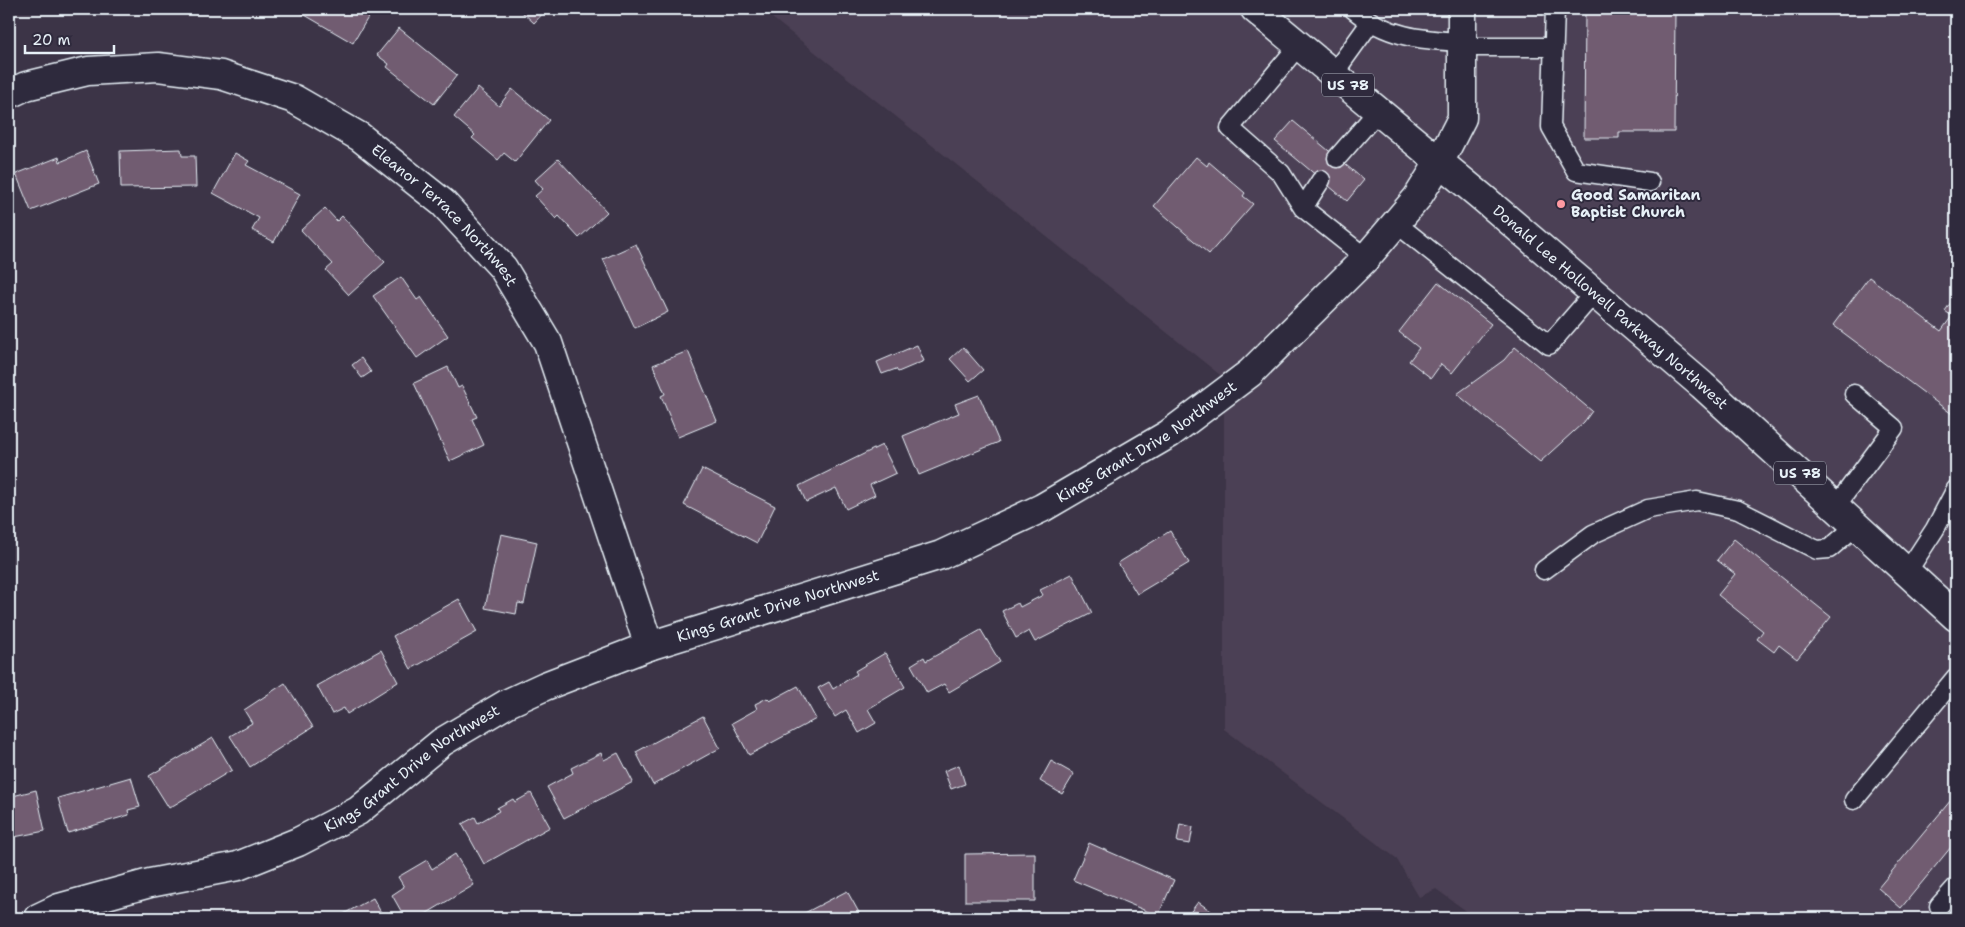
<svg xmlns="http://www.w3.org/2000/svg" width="1965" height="927" font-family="'Shantell Sans',sans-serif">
  <rect width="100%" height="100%" fill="#3c3447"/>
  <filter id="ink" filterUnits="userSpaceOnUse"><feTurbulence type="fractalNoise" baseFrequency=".02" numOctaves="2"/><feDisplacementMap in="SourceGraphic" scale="10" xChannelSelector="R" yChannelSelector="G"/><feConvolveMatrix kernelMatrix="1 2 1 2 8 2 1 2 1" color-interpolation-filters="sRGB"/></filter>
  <g filter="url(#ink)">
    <path fill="#4c4054" d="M761 9H1956V918H1476L1436 889 1419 897 1396 858 1224 729V378Z"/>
    <path fill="#715b71" stroke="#e8f1f8" d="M299 9H373L353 43 298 11Z
      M519 9H547L534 23Z
      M1585 9H1675L1674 132H1619V138H1584Z
      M399 28 457 75 434 104 387 67 389 64 377 55Z
      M478 88 499 106 512 89 549 120 515 162 504 153 498 160 472 138 475 135 454 117Z
      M1293 121 1364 180 1347 201 1275 141Z
      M181 149 182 156H195L196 187 121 188 120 151Z
      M86 151 99 184 31 211 16 174 59 157 60 162Z
      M235 153 249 161 246 165 300 194 274 242 252 230 259 218 213 193Z
      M1196 157 1207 166 1209 162 1245 193 1243 196 1253 204 1209 254 1154 206Z
      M558 159 607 212 579 238 559 216 556 219 535 196 543 189 535 180Z
      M325 208 337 221 342 216 385 262 349 295 326 270 333 264 301 230Z
      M9 212 15 222 9 226Z
      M636 244 668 312 635 328 603 259Z
      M401 277 417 300 421 297 448 336 417 358 373 296Z
      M1869 277 1941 331 1952 316 1945 311 1956 295V417L1833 325Z
      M1438 282 1491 324 1452 373 1441 364 1431 378 1409 361 1419 348 1399 332Z
      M917 345 924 361 898 372 896 369 882 374 877 362Z
      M963 347 983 370 970 381 950 359Z
      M1515 347 1592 411 1584 422 1540 462 1457 394 1504 360Z
      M688 351 717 421 678 437 661 396 665 394 653 365Z
      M361 358 371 372 362 378 352 365Z
      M448 367 458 388 462 386 477 417 472 419 484 445 450 461 414 383Z
      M979 395 999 442 919 475 903 436 959 413 955 404Z
      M882 445 896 473 870 485 875 495 846 509 836 488 806 502 799 486Z
      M702 469 775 506 757 543 684 505Z
      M1170 531 1189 563 1137 594 1118 563Z
      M501 534 537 542 524 604 518 603 516 614 485 608Z
      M1734 539 1831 617 1797 659 1779 645 1774 652 1757 639 1763 631 1718 595 1735 574 1717 560Z
      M1072 574 1092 613 1035 642 1029 631 1016 638 1002 611 1018 603 1020 607 1043 595 1040 590Z
      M459 599 477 632 411 669 393 636Z
      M981 630 1000 662 949 692 944 684 927 693 911 665 924 657 926 661Z
      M381 650 398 682 347 714 344 708 332 714 317 686Z
      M885 653 905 687 868 709 876 723 859 733 846 710 835 717 818 688 829 682 833 689 857 674 855 671Z
      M285 683 313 727 250 767 230 736 252 723 244 710Z
      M798 686 816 719 749 755 732 723 757 709 755 704 767 698 770 701Z
      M703 716 720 748 653 785 636 752Z
      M213 738 232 770 169 808 149 776Z
      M601 753 604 760 618 753 633 782 564 818 547 787 573 773 571 768Z
      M1051 761 1074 774 1062 794 1040 781Z
      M959 765 965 784 951 789 944 771Z
      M131 777 140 807 128 810 129 815 68 833 58 798Z
      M36 790 45 831 9 838V797Z
      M531 793 550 827 484 864 462 824 475 817 478 823 499 811 497 808 513 799 515 802Z
      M1956 794V841L1901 908 1878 888Z
      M1180 824 1193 827 1190 844 1177 842Z
      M1089 843 1174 880 1158 916 1073 880Z
      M1035 853V901H965V854Z
      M455 854 474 885 419 918H405L392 895 404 887 398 877 427 860 432 869Z
      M847 891 862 918H795Z
      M373 898 384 918H336Z
      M1198 902 1221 918H1186Z"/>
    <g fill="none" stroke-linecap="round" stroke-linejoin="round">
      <defs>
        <path id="lane" d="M1353 9C1386 37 1421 40 1462 42
          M1555 9 1551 127 1576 171 1650 182
          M1299 45 1230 128 1281 173 1303 208 1366 258
          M1462 47H1554
          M1334 73 1370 23
          M1337 158 1378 111
          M1303 208 1321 180
          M1397 224 1549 345 1595 292
          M1836 506 1894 428 1854 394
          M1544 570 1593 534 1648 509 1697 501 1738 510 1817 550 1829 549 1856 526
          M1907 572 1935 529 1956 489
          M1854 800 1956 677
          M1939 906 1956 887"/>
        <g id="street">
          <path id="s1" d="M9 94 26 86 88 71 158 67 221 75 294 99 360 137 443 203 503 268 548 343 649 646"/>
          <path id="s2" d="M38 918 59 908 150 883 238 866 298 842 358 811 442 742 508 703 545 686 649 646 941 555 1042 508 1169 434 1250 373 1366 258 1417 198 1439 163 1462 118V9"/>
        </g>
        <g id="primary">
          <path id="s3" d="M1255 9 1483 198 1702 385 1956 617"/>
        </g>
      </defs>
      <use href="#lane" stroke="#e8f1f8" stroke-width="21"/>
      <use href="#street" stroke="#e8f1f8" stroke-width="31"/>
      <use href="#primary" stroke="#e8f1f8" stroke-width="31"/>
      <use href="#lane" stroke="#2f2a3d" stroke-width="18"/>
      <use href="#street" stroke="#2f2a3d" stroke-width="28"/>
      <use href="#primary" stroke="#2f2a3d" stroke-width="28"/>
    </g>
  </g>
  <circle fill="#ff9aa2" stroke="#2f2a3d" stroke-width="2" cx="1561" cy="204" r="5"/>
  <g text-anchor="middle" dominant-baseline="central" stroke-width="4" stroke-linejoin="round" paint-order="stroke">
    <g fill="#2f2a3d" stroke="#b0b5c0" stroke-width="1">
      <rect x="1322" y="73.5" width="52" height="23" rx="4"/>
      <rect x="1774" y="461.5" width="52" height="23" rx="4"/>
    </g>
    <g font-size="14" font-weight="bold" fill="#e8f1f8">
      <text x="1348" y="85">US 78</text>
      <text x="1800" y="473">US 78</text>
    </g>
    <g font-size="15" font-weight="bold" fill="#e8f1f8" stroke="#2f2a3d" text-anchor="start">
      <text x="1571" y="195">Good Samaritan<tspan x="1571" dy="17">Baptist Church</tspan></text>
    </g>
    <g font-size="15" fill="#e8f1f8" stroke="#2f2a3d">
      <text stroke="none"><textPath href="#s1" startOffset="485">Eleanor Terrace Northwest</textPath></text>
      <text stroke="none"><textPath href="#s3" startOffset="464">Donald Lee Hollowell Parkway Northwest</textPath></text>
      <text stroke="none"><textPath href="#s2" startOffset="1218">Kings Grant Drive Northwest</textPath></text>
      <text stroke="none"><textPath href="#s2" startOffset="812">Kings Grant Drive Northwest</textPath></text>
      <text stroke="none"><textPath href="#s2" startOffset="408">Kings Grant Drive Northwest</textPath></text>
    </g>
  </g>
  <rect width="1965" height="927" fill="none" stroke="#2f2a3d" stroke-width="30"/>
  <rect x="15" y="15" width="1935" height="897" fill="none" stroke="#e8f1f8" stroke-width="2" filter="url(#ink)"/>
  <path d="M25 45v8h89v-8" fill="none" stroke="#e8f1f8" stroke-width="2.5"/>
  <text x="32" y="45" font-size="15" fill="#e8f1f8" stroke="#2f2a3d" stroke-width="4" paint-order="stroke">20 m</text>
</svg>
